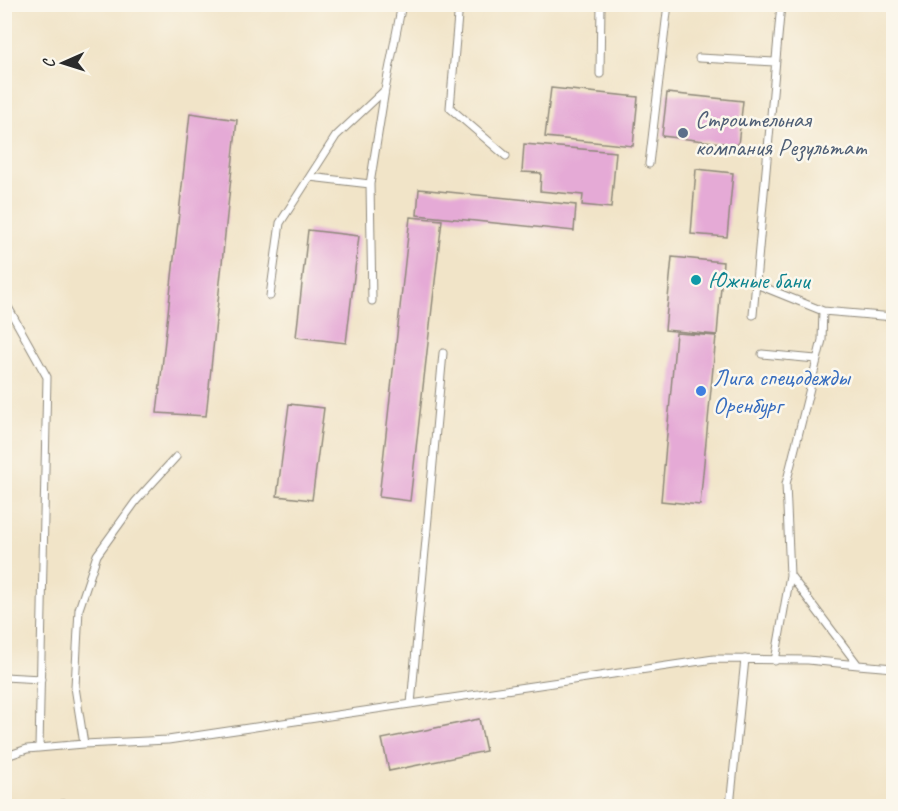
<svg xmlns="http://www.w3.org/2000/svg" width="898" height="811" font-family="Caveat,sans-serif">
  <rect width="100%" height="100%" fill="#fbf7ec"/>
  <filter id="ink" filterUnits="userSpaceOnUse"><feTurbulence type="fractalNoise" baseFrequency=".0167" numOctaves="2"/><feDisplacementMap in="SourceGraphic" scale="12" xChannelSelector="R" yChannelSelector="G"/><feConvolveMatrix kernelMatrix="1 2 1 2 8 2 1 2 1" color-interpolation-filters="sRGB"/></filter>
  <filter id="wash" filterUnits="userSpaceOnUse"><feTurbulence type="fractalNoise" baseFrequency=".008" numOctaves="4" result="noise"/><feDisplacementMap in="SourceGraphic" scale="24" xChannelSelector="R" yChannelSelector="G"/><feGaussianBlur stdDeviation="1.35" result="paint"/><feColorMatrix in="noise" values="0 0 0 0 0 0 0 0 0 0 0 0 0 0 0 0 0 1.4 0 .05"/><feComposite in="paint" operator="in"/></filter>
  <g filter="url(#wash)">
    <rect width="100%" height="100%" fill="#f1e4c8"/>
    <g id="blocks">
      <path fill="#e5aad6" d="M551 88 638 97 633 146 545 137Z
        M667 93 743 101 738 145 662 136Z
        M190 113 237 120 206 416 157 413Z
        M524 144 616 152 611 208 582 205 583 195 540 191 541 173 522 172Z
        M696 169 733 173 727 237 691 234Z
        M419 189 576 205 574 231 417 215Z
        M410 217 442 220 410 501 379 497Z
        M308 230 359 236 346 343 296 337Z
        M672 257 723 262 717 335 665 330Z
        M676 333 716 336 700 505 661 501Z
        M289 404 324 408 312 500 277 496Z
        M479 719 486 751 389 771 382 739Z
        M63 800 65 806H43Z"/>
    </g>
  </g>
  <g filter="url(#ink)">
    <use href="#blocks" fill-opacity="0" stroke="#8e887a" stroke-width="1.5"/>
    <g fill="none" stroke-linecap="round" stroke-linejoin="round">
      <defs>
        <path id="service" d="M459 4 450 108 506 156
          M699 58 775 62
          M600 74 601 4
          M649 164 668 4
          M310 177 370 184 372 301
          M370 184 385 90
          M756 284 823 311 894 317
          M270 296 280 223 336 136 385 90 402 4
          M4 300 47 377 39 748
          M823 311 822 340 786 484 790 575 858 665 894 668
          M753 315 781 4
          M762 354 816 359
          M176 457 136 501 97 555 79 609 75 687 84 744 168 740 714 659 808 660 858 665
          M775 661 790 575
          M4 677 41 679
          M411 704 443 353
          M4 757 27 749 84 744
          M730 806 745 659"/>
      </defs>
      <use href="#service" stroke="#8e887a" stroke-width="9"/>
      <use href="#service" stroke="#fff" stroke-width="7"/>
    </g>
  </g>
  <circle fill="#5c6f8a" stroke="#fbf7ec" stroke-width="2" cx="683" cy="133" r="6"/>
  <circle fill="#0f9aa8" stroke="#fbf7ec" stroke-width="2" cx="696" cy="280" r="6"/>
  <circle fill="#3f7fe0" stroke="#fbf7ec" stroke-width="2" cx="701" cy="391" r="6"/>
  <g text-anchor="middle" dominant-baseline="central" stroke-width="5" stroke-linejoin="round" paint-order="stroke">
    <g font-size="24" fill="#4e5e75" stroke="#fbf7ec" text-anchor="start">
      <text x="695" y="119">Строительная<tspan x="695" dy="28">компания Результат</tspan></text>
    </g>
    <g font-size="24" fill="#0d838f" stroke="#fbf7ec" text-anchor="start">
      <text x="708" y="280">Южные бани</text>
    </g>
    <g font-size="24" fill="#366cbe" stroke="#fbf7ec" text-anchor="start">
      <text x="713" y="377">Лига спецодежды<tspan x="713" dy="28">Оренбург</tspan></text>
    </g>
  </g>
  <rect width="898" height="811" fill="none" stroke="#fbf7ec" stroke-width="24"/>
  <g transform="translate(63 63) rotate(267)" stroke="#fbf7ec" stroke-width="4.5" paint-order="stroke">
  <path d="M0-4.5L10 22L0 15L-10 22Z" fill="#2b2b2b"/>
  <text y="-9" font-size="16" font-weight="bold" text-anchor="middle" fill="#2b2b2b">С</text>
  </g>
</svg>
